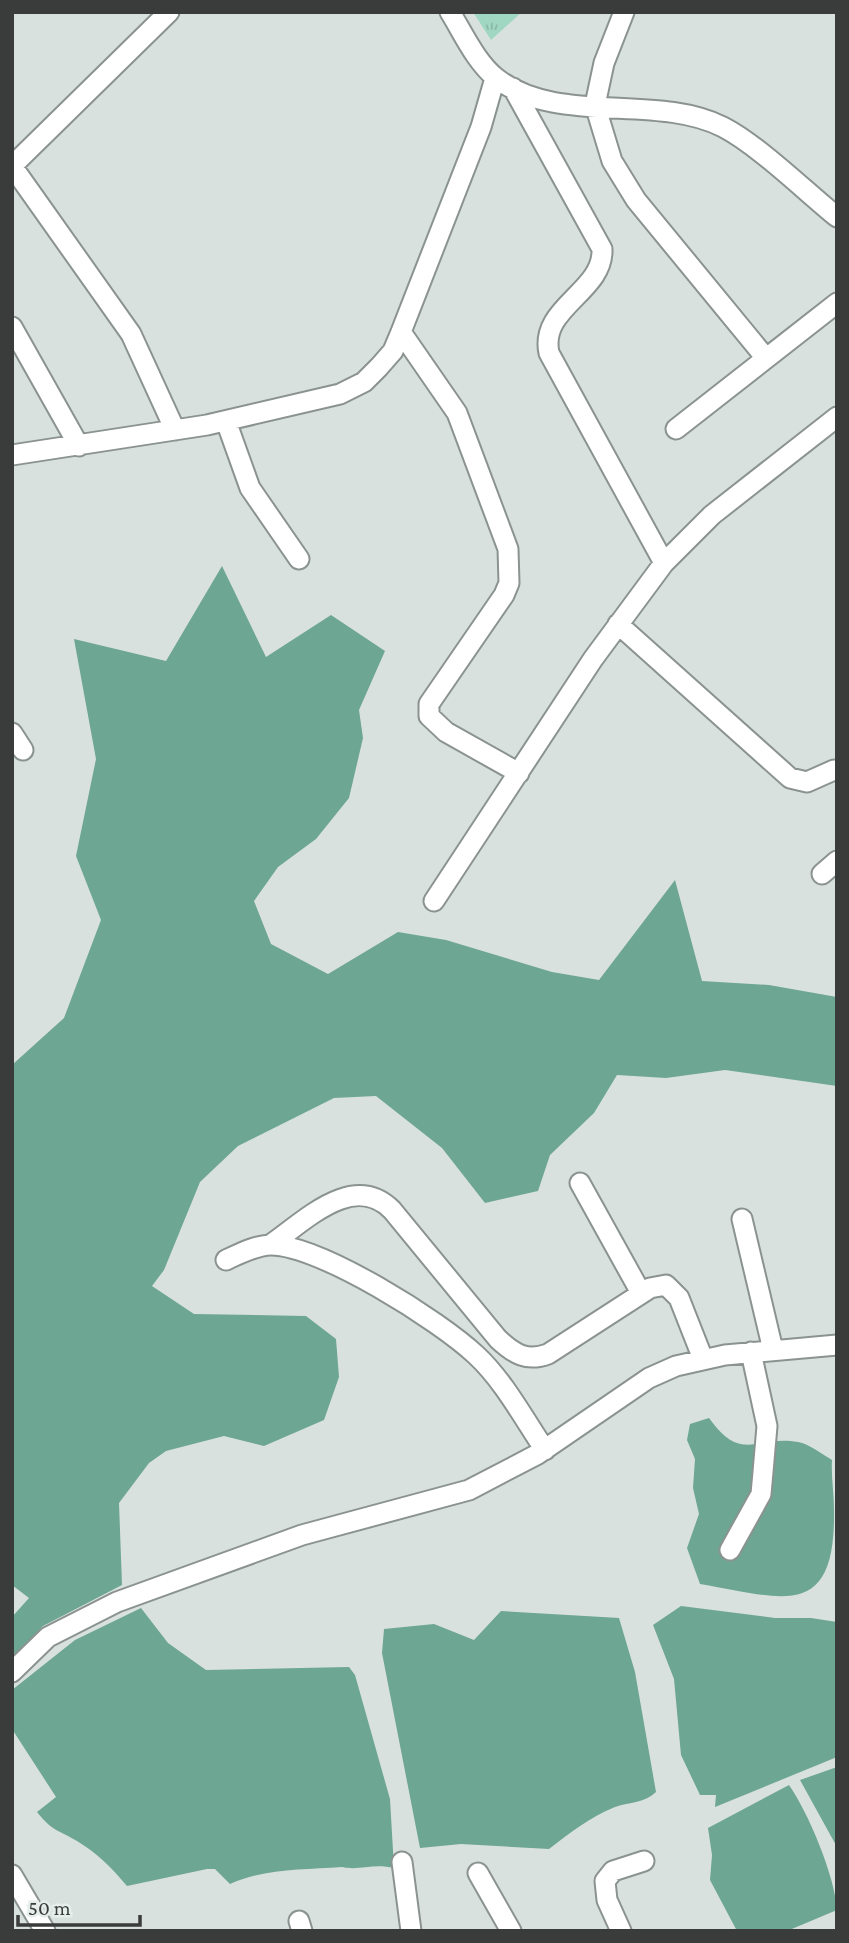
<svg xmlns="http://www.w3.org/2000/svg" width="849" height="1943" font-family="'Crimson Pro',serif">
  <defs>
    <pattern id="park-tufts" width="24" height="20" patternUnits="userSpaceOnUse" patternTransform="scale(1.75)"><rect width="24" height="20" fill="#a0d7c3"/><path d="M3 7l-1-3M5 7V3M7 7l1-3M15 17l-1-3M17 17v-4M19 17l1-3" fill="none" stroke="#8bb9a8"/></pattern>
  </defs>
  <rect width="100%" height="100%" fill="#d9e1de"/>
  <path fill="url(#park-tufts)" d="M473 12H522L491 40Z"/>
  <path fill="#6da692" d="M222 566 266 657 331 615 385 651 359 710 363 738 349 798 316 839 278 867 254 901 271 944 328 974 398 932 446 940 552 972 599 980 675 880 702 981 769 985 837 997V1086L725 1070 666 1078 617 1075 594 1113 550 1155 538 1191 485 1203 442 1148 376 1096 334 1098 238 1146 200 1182 164 1270 152 1286 194 1314 306 1316 336 1339 339 1377 324 1420 264 1446 224 1436 166 1451 149 1463 119 1503 122 1585 43 1626 12 1658V1617L29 1598 12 1585V1065L64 1018 101 920 76 856 96 759 74 639 166 661Z
    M709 1418C742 1464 755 1435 798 1442 809 1444 822 1454 832 1460 831 1477 834 1492 834 1509 836 1622 783 1598 700 1584L687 1548 699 1514 693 1488 695 1459 687 1440 690 1424Z
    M681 1606 775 1618H811L837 1622V1757L715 1807 716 1795H700L681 1755 674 1679 653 1625Z
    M141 1608 168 1643 206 1670 349 1667 355 1675 390 1799 394 1868C373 1863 359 1871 342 1867 304 1870 265 1868 230 1884L215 1869H207L127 1886C112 1868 97 1853 77 1841 57 1829 53 1832 37 1812L56 1797 12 1729V1690L75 1640Z
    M501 1611 619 1618 635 1672 656 1792C645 1803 630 1802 615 1807 590 1817 570 1833 549 1849L461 1844 420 1848 382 1653 384 1629 434 1624 474 1640Z
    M837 1767V1847L800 1780Z
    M789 1785C808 1812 835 1876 837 1910L787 1931H737L710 1880 712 1855 708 1828Z"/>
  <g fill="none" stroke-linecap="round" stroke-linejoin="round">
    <defs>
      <path id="minor" d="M450 12C463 33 476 62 496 78 557 126 656 93 723 127 758 145 805 191 837 217
        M624 12 604 63 595 105 612 161 636 200 765 357
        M513 88 602 249C604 292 539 307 549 353L664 563
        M12 166 131 334 175 430
        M12 166 169 12
        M12 327 79 446
        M401 332 457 413 508 549 509 583 504 595 429 704V716L446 732 519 773
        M226 421 250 488 299 559
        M676 429 837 303
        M12 455 207 425 340 394 364 382 379 367 393 351 401 332 481 127 495 78
        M618 624 790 778 807 782 834 770
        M12 733 23 750
        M822 874 837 861
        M434 901 593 659 664 563 712 515 837 417
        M580 1183 641 1293
        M742 1219 773 1350
        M270 1245C305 1221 353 1171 392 1210L498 1339C514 1354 527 1362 548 1354L650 1288 666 1285 679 1298 703 1359
        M226 1260C239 1254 256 1245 271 1245 320 1245 440 1321 476 1355 504 1381 524 1419 545 1450
        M730 1550 761 1494 763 1472 767 1426 751 1352
        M12 1672 48 1637 117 1602 302 1535 469 1490 538 1454 649 1378 676 1366 725 1355 837 1345
        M402 1862 411 1931
        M478 1873 511 1931
        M12 1875 45 1931
        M299 1921 302 1931
        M621 1931 607 1900 605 1881 613 1871 644 1861"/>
    </defs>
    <use href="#minor" stroke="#8b9390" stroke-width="23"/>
    <use href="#minor" stroke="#fff" stroke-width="19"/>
  </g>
  <rect width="849" height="1943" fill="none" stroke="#393c3b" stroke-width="28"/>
  <path d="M18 1915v10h122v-10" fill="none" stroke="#393c3b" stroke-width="3.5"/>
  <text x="28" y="1915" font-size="21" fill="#393c3b" stroke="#e6eeeb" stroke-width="5" paint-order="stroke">50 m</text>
</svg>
